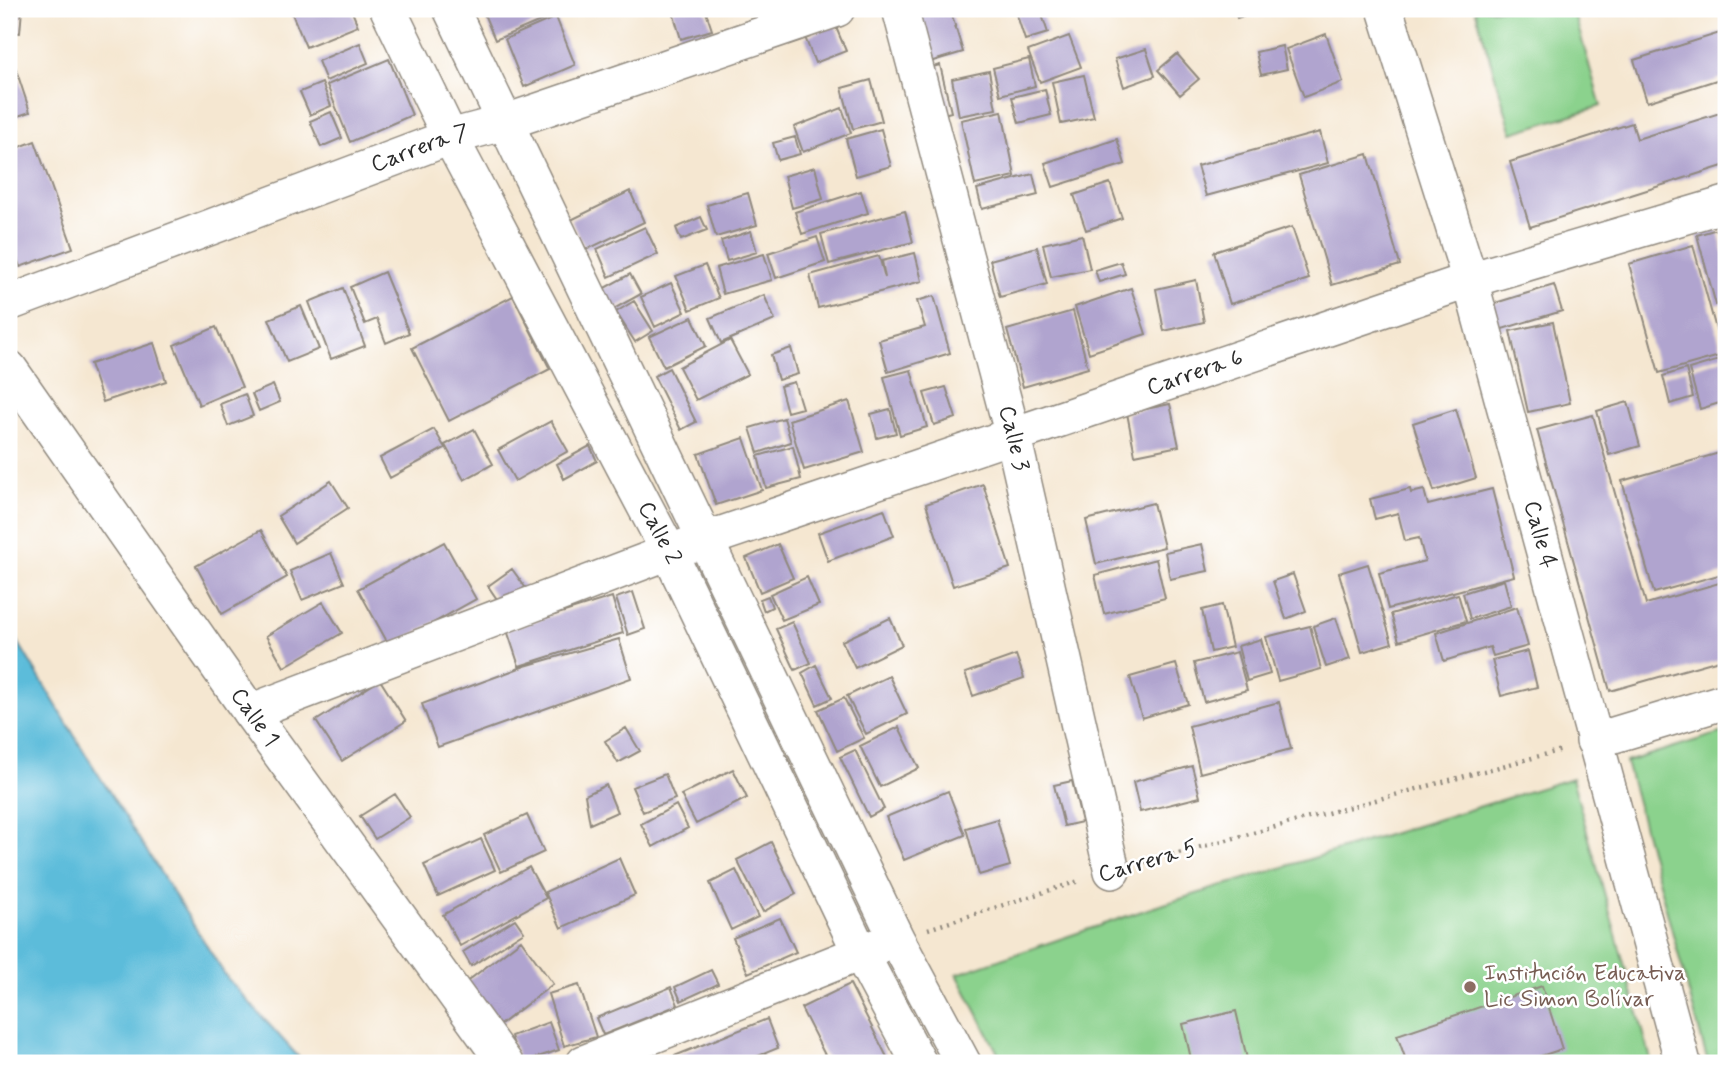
<svg xmlns="http://www.w3.org/2000/svg" width="1735" height="1072" font-family="Mynerve,sans-serif">
  <rect width="100%" height="100%" fill="#fff"/>
  <filter id="ink" filterUnits="userSpaceOnUse"><feTurbulence type="fractalNoise" baseFrequency=".0143" numOctaves="2"/><feDisplacementMap in="SourceGraphic" scale="14" xChannelSelector="R" yChannelSelector="G"/><feConvolveMatrix kernelMatrix="1 2 1 2 8 2 1 2 1" color-interpolation-filters="sRGB"/></filter>
  <filter id="wash" filterUnits="userSpaceOnUse"><feTurbulence type="fractalNoise" baseFrequency=".00686" numOctaves="4" result="noise"/><feDisplacementMap in="SourceGraphic" scale="28" xChannelSelector="R" yChannelSelector="G"/><feGaussianBlur stdDeviation="1.57" result="paint"/><feColorMatrix in="noise" values="0 0 0 0 0 0 0 0 0 0 0 0 0 0 0 0 0 1.4 0 .05"/><feComposite in="paint" operator="in"/></filter>
  <g filter="url(#wash)">
    <rect width="100%" height="100%" fill="#f5e7d1"/>
    <path fill="#8bd28d" stroke="#5b7e5c" stroke-width="2" d="M1475 9H1573L1601 106 1512 133Z
      M1726 731V1063H1708L1626 762Z
      M1572 778 1652 1063H1003L957 974 1151 908Z"/>
    <path fill="#5cbcda" stroke="#447482" stroke-width="2" d="M9 627 88 758 227 978 304 1063H9Z"/>
    <g id="blocks">
      <path fill="#b0a4cf" d="M9 9H22L20 33 9 32Z
        M290 9H351L358 26 306 47Z
        M496 9H552L555 15 495 40 484 14Z
        M672 9H705L712 30 681 39Z
        M934 9H950L963 52 923 64 909 16Z
        M1015 9H1040L1048 33 1025 40Z
        M1234 9H1265L1237 18Z
        M556 17 575 65 524 87 505 39Z
        M835 25 846 51 815 63 805 37Z
        M1726 31V77L1647 102 1634 60Z
        M1326 34 1343 82 1304 97 1286 49Z
        M1069 36 1081 67 1040 82 1028 51Z
        M360 43 368 63 326 81 318 61Z
        M1282 46 1287 69 1261 75 1256 52Z
        M9 48 30 112 9 119Z
        M1146 49 1155 76 1124 87 1115 59Z
        M1177 54 1199 79 1180 95 1158 70Z
        M389 59 412 115 350 142 327 85Z
        M1029 59 1035 86 1000 95 993 68Z
        M940 65 951 112 932 117 921 70Z
        M989 71 996 109 959 116 952 79Z
        M1084 75 1094 117 1061 124 1052 82Z
        M871 80 882 121 853 129 842 88Z
        M322 83 331 106 310 115 300 92Z
        M1045 89 1051 115 1019 123 1012 97Z
        M842 108 851 133 803 152 794 127Z
        M1002 111 1015 176 975 185 961 120Z
        M1726 111V165L1530 227 1510 162 1632 123 1637 139Z
        M331 112 342 138 321 147 310 121Z
        M881 129 891 166 856 176 846 139Z
        M1320 132 1328 163 1206 196 1197 166Z
        M795 137 800 154 778 160 773 143Z
        M1117 139 1125 164 1053 187 1045 163Z
        M35 141 73 248 20 267 9 235V151Z
        M1368 154 1400 265 1332 285 1299 175Z
        M815 167 823 199 792 208 784 176Z
        M1033 174 1038 195 982 209 977 189Z
        M1110 183 1122 218 1086 230 1074 195Z
        M630 191 644 222 586 250 571 220Z
        M861 191 868 213 802 234 795 212Z
        M748 193 757 225 716 237 707 205Z
        M905 211 913 242 829 264 821 234Z
        M701 217 707 230 681 240 676 228Z
        M645 227 658 254 609 277 597 249Z
        M1292 227 1309 279 1230 304 1214 252Z
        M1717 229 1726 262V302L1716 305 1697 235Z
        M751 231 757 252 727 261 721 241Z
        M1082 235 1090 269 1051 277 1043 244Z
        M817 237 825 262 776 278 768 253Z
        M1693 245 1723 355 1659 373 1629 264Z
        M1037 247 1047 284 1000 297 990 260Z
        M915 253 922 281 818 308 810 275 879 256 885 278 882 261Z
        M764 254 772 280 723 294 716 268Z
        M1121 262 1125 274 1099 282 1095 270Z
        M705 265 719 298 690 310 676 276Z
        M384 272 409 333 386 343 377 319 365 324 350 287Z
        M630 274 641 294 612 310 601 290Z
        M1196 280 1204 322 1164 331 1156 289Z
        M671 283 685 312 655 327 641 297Z
        M1554 285 1562 311 1499 330 1492 304Z
        M343 288 365 346 331 359 309 302Z
        M1131 288 1146 334 1089 353 1075 307Z
        M764 295 775 320 721 343 710 318Z
        M513 296 550 369 449 421 412 348Z
        M934 296 950 353 888 372 879 340 925 327 917 301Z
        M634 301 653 331 635 342 616 312Z
        M301 306 319 349 287 362 269 319Z
        M1073 311 1088 368 1023 387 1007 330Z
        M692 317 706 346 664 367 649 337Z
        M1553 322 1570 403 1528 412 1510 331Z
        M216 327 242 387 199 405 174 345Z
        M730 340 748 374 696 400 679 367Z
        M154 343 166 381 103 402 90 364Z
        M791 348 798 374 778 380 771 355Z
        M1726 358V401L1700 409 1689 369Z
        M669 368 696 422 681 430 654 376Z
        M1686 369 1693 397 1670 404 1663 376Z
        M911 370 927 427 900 435 884 377Z
        M794 382 802 408 787 412 780 386Z
        M273 385 280 402 259 411 252 394Z
        M946 387 956 418 934 425 924 393Z
        M245 394 253 416 228 426 220 404Z
        M849 401 864 452 804 470 789 420Z
        M1628 402 1640 446 1609 455 1597 411Z
        M1170 404 1179 446 1135 455 1127 413Z
        M890 409 896 433 877 438 871 414Z
        M1456 409 1476 478 1434 491 1413 423Z
        M1593 415 1646 604 1726 581V658L1610 691 1537 430Z
        M784 418 791 442 758 453 750 428Z
        M551 421 568 451 515 481 498 450Z
        M434 429 445 448 390 478 380 458Z
        M474 429 493 464 464 480 445 445Z
        M744 438 762 490 716 505 698 454Z
        M590 446 597 461 564 479 557 464Z
        M793 446 801 479 766 488 758 456Z
        M1726 451V573L1654 593 1622 481Z
        M331 481 348 508 294 543 278 516Z
        M983 484 1010 568 953 586 926 504Z
        M1410 489 1411 493 1424 490 1428 505 1492 489 1514 576 1388 609 1379 573 1425 561 1419 538 1405 541 1398 513 1375 519 1370 499Z
        M1153 503 1164 547 1096 564 1086 520Z
        M884 509 894 536 828 561 818 533Z
        M261 530 287 577 222 614 196 566Z
        M444 542 476 599 390 647 358 589Z
        M778 544 793 578 760 592 746 558Z
        M1202 544 1208 571 1170 579 1165 552Z
        M331 553 344 583 302 600 290 571Z
        M1156 559 1165 598 1104 614 1095 575Z
        M1368 564 1392 643 1362 652 1339 573Z
        M512 569 525 587 501 605 488 586Z
        M1293 574 1306 611 1286 619 1273 581Z
        M807 577 819 605 782 620 770 594Z
        M1504 580 1511 606 1470 619 1463 593Z
        M633 592 645 629 628 635 616 598Z
        M1458 594 1466 621 1399 641 1391 614Z
        M768 596 772 607 764 611 760 599Z
        M612 597 623 633 519 666 507 630Z
        M323 602 342 633 284 667 266 636Z
        M1222 605 1232 647 1211 652 1202 610Z
        M1517 607 1528 646 1493 656 1490 647 1444 661 1436 633Z
        M890 618 902 645 855 668 842 641Z
        M1336 618 1350 659 1326 667 1313 626Z
        M792 622 811 663 795 670 776 629Z
        M1310 626 1321 669 1278 681 1266 637Z
        M619 639 631 678 438 747 422 704 525 666Z
        M1261 639 1270 674 1247 681 1238 646Z
        M1528 651 1537 687 1501 696 1492 660Z
        M1237 652 1247 690 1204 702 1194 663Z
        M1016 655 1024 678 973 696 965 673Z
        M1176 664 1188 704 1142 718 1130 677Z
        M816 665 832 698 817 705 802 673Z
        M889 676 907 714 866 734 847 696Z
        M380 680 406 721 342 761 316 721Z
        M844 698 864 738 837 751 818 710Z
        M1279 702 1291 749 1200 773 1189 726Z
        M899 727 919 768 880 787 860 746Z
        M626 728 640 751 618 763 605 741Z
        M855 750 884 809 869 817 840 757Z
        M1192 766 1200 797 1140 812 1133 782Z
        M733 769 747 798 696 824 681 795Z
        M665 774 675 799 643 812 632 787Z
        M1072 781 1082 822 1064 826 1054 785Z
        M606 785 617 812 590 824 585 795Z
        M948 791 965 835 904 860 886 817Z
        M395 794 410 817 375 839 360 816Z
        M676 805 688 828 653 847 641 824Z
        M527 815 544 852 501 872 484 835Z
        M997 819 1010 866 979 875 966 828Z
        M481 839 495 870 438 896 424 865Z
        M771 842 796 894 763 912 737 860Z
        M619 858 635 895 561 928 545 892Z
        M529 867 546 898 460 946 443 915Z
        M736 870 758 917 731 930 710 883Z
        M780 918 796 952 748 973 733 938Z
        M515 919 524 932 471 966 463 952Z
        M521 940 553 984 493 1030 460 987Z
        M711 970 718 984 681 1001 675 987Z
        M850 984 890 1063H829L801 1008Z
        M579 985 596 1037 564 1046 548 994Z
        M1542 986 1562 1049 1520 1063H1407L1397 1035Z
        M671 987 678 1005 603 1035 596 1018Z
        M1236 1011 1248 1063H1192L1183 1024Z
        M767 1019 778 1048 741 1063H657Z
        M549 1022 559 1050 520 1063 511 1036Z"/>
    </g>
  </g>
  <g filter="url(#ink)">
    <use href="#blocks" fill-opacity="0" stroke="#90897e" stroke-width="2"/>
    <g fill="none" stroke-linecap="round" stroke-linejoin="round">
      <defs>
        <g id="minor">
          <path id="s1" d="M388 9 450 137 669 552 860 952 919 1063"/>
          <path d="M451 9 896 938 963 1063"/>
          <path id="s2" d="M900 9 1013 436 1112 871"/>
          <path id="s3" d="M1385 9 1470 280 1683 1063"/>
          <path id="s4" d="M9 303 450 137 506 122 837 9"/>
          <path id="s5" d="M9 368 250 712 505 1063"/>
          <path id="s6" d="M250 712 669 552 1470 280 1726 204"/>
          <path d="M1594 741 1726 701"/>
          <path d="M584 1063 880 945"/>
        </g>
      </defs>
      <use href="#minor" stroke="#90897e" stroke-width="38"/>
      <path stroke="#90897e" stroke-width="4.5" stroke-dasharray="2 5" stroke-linecap="butt" d="M1145 862 1562 750
        M928 929 1079 881"/>
      <use href="#minor" stroke="#fff" stroke-width="35"/>
    </g>
  </g>
  <circle fill="#8d6e63" stroke="#fff" stroke-width="2.5" cx="1470" cy="987" r="7"/>
  <g text-anchor="middle" dominant-baseline="central" stroke-width="5" stroke-linejoin="round" paint-order="stroke">
    <g font-size="23" fill="#2b2b2b" stroke="#fff">
      <text stroke="none"><textPath href="#s4" startOffset="439">Carrera 7</textPath></text>
      <text stroke="none"><textPath href="#s6" startOffset="1004">Carrera 6</textPath></text>
      <text stroke="none"><textPath href="#s2" startOffset="444">Calle 3</textPath></text>
      <text stroke="none"><textPath href="#s1" startOffset="590">Calle 2</textPath></text>
      <text stroke="none"><textPath href="#s3" startOffset="548">Calle 4</textPath></text>
      <text stroke="none"><textPath href="#s5" startOffset="427">Calle 1</textPath></text>
      <text transform="translate(1148 862) rotate(-16)">Carrera 5</text>
    </g>
    <g font-size="23" fill="#785e54" stroke="#fff" text-anchor="start">
      <text x="1484" y="974">Institución Educativa<tspan x="1484" dy="26">Lic Simon Bolívar</tspan></text>
    </g>
  </g>
  <rect width="1735" height="1072" fill="none" stroke="#fff" stroke-width="35"/>
</svg>
